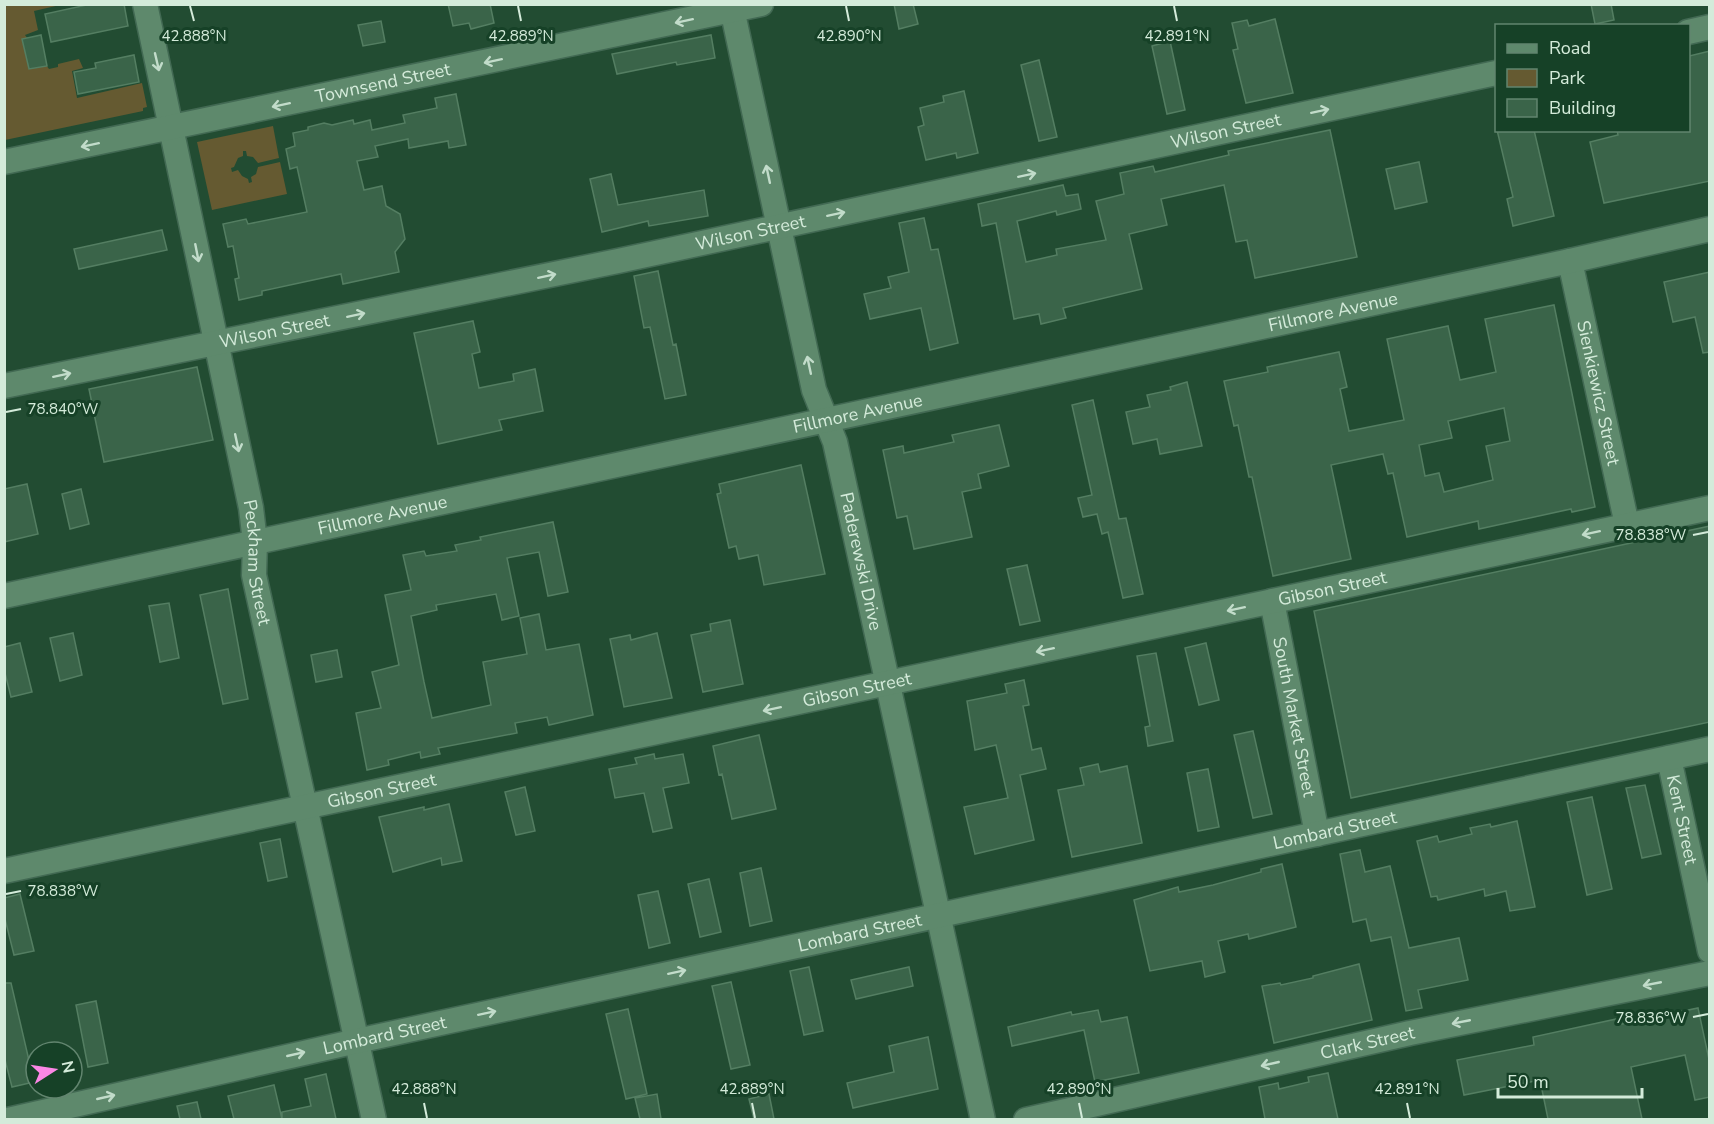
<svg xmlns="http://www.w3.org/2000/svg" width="1714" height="1124" font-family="'Nunito Sans',sans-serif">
  <rect width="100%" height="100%" fill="#224c32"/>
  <path fill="#655a31" d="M4 5H60L34 11 38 30 25 35 49 69 58 67V64L79 59 83 68 72 71 77 98 142 83 147 107 143 108V111L5 140Z
    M273 126 279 158 258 163 253 157 247 156 246 151H243V156L238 158 234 167 231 168 232 172 238 170 242 176 248 179 249 183 252 182 251 177 256 174 258 167 280 162 287 194 212 210 197 142Z"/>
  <path fill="#3a6449" stroke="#547e62" stroke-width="1.5" fill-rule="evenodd" d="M91 4H124L128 26 51 42 45 14Z
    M448 4H490L494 23 471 29 469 23 453 26Z
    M894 4H913L918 24 899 29Z
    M1591 4H1611L1614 20 1595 24Z
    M1275 19 1293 93 1246 103 1233 50 1238 49 1232 23 1247 20 1249 26Z
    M381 21 385 42 363 46 358 25Z
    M41 35 47 66 29 69 22 39Z
    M711 35 715 58 677 65 676 62 617 74 612 54Z
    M1170 41 1185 110 1167 114 1152 46Z
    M1710 51V181L1604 203 1590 142 1618 135 1617 130H1689V56Z
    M134 55 139 82 78 94 74 72 96 68 95 63Z
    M1039 60 1057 137 1039 141 1021 65Z
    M964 91 978 153 957 158 956 153 926 160 918 127 924 125 920 108 944 102 943 96Z
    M456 94 466 145 449 148 448 141 409 148 408 139 375 146 378 157 357 161 364 190 382 186 386 206 400 214 405 239 395 252 399 272 343 284 341 274 262 291V295L239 300 235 279 239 278 233 246 228 247 223 224 246 219 248 224 307 212 297 167 290 169 286 149 295 146 293 133 308 130V127L324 123 332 125 353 120 354 124 370 120 372 130 405 123 403 115 437 108 435 98Z
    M1330 130 1357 257 1255 278 1247 240 1236 242 1224 185 1161 199 1167 225 1129 234 1142 289 1063 308 1066 318 1041 324 1039 314 1014 319 996 223 982 226 978 204 1063 185 1066 196 1078 194 1081 209 1057 215 1056 211 1017 221 1026 262 1057 255 1056 249 1106 240 1096 201 1124 194 1120 173 1153 166 1155 172 1229 155 1228 151Z
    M1497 130H1534L1554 216 1513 226 1507 199 1513 197Z
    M1419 162 1427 202 1395 209 1386 169Z
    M611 174 618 205 704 190 708 216 649 226 648 221 602 232 590 179Z
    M924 218 931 250 938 249 958 343 930 350 921 308 870 319 864 294 891 288 888 277 909 272 899 223Z
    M162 230 167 250 79 269 74 249Z
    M658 271 673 345 676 344 686 395 665 399 650 327 644 328 634 276Z
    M1710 272V352L1703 353 1695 317 1673 322 1664 282Z
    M1554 305 1595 507 1572 512 1571 509 1479 529 1478 521 1407 537 1393 473 1388 474 1383 454 1331 465 1351 559 1273 576 1252 477H1249L1238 425 1234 426 1224 381 1268 372 1267 367 1339 352 1347 387 1340 389 1349 431 1404 420 1387 339 1448 326 1460 380 1496 372 1485 319ZM1504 408 1510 441 1486 446 1493 480 1444 492 1439 473 1425 476 1419 445 1452 438 1448 421Z
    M473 321 480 352 472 354 479 388 514 381 513 374 535 369 543 411 499 420 502 430 438 444 414 333Z
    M197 367 213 440 104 462 89 389Z
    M1187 382 1202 446 1160 454 1157 439 1133 444 1126 412 1150 407 1147 395 1171 390 1170 387Z
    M1093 400 1119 519 1126 518 1143 594 1123 598 1108 532 1102 534 1097 514 1083 517 1078 498 1092 495 1072 405Z
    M999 425 1009 466 978 474 981 488 962 492 972 537 914 549 907 516 897 518 883 450 903 446 904 453 954 442 952 435Z
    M801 465 825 574 764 585 758 555 739 559 736 546 729 548 717 494 721 493 719 484Z
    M27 484 38 534 4 542V489Z
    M81 489 89 524 70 529 62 494Z
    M553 522 568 592 548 596 539 552 507 558 519 616 502 620 496 594 436 605 437 610 411 616 424 682 432 718 491 705 483 662 527 654 520 618 539 614 546 650 579 644 593 715 549 725 547 717 515 723 517 733 438 748 440 754 421 758 420 752 388 760 389 765 367 770 356 713 381 708 372 672 399 665 385 595 411 590 403 555 424 551 426 556 457 551 455 545 481 540 480 537Z
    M1710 526V722L1351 798 1314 611Z
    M1027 565 1040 621 1020 625 1007 569Z
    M228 589 248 699 223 704 200 595Z
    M169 603 179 658 160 662 149 606Z
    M730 620 743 684 703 692 691 635 711 631 710 624Z
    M73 633 82 675 60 681 50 638Z
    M657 633 672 698 624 707 610 639 630 635 631 640Z
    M20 643 32 692 11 697 4 669V647Z
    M1206 643 1219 700 1199 705 1185 648Z
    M337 650 342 677 316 682 311 655Z
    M1156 653 1173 741 1148 746 1145 727 1150 726 1137 656Z
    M1024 680 1029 705 1023 706 1032 750 1041 748 1046 769 1020 775 1034 840 975 854 964 807 1008 798 996 745 975 750 967 701 1007 693 1005 684Z
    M1253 731 1272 814 1253 818 1234 735Z
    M759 735 776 809 732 819 722 774 719 775 713 746Z
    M654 754 655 759 683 754 689 783 663 788 672 828 653 832 644 793 615 798 609 769 637 764 635 758Z
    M1098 764 1100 772 1127 766 1142 843 1072 857 1058 790 1084 785 1080 768Z
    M1208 769 1219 827 1198 831 1187 773Z
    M1645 785 1661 854 1642 858 1626 788Z
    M525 787 535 831 516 835 505 792Z
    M1592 797 1612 889 1587 895 1567 802Z
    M449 804 462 861 442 865 441 858 393 872 379 817 424 807V810Z
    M1517 821 1535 907 1510 911 1506 891 1485 896 1484 889 1438 900 1437 896 1431 897 1417 841 1437 836 1439 842 1472 834 1470 828 1490 824 1491 827Z
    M280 839 287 877 268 881 260 843Z
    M1360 850 1365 872 1390 866 1409 948 1459 938 1468 980 1418 990 1422 1008 1406 1011 1391 937 1371 941 1366 919 1353 922 1340 854Z
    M1282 864 1296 927 1249 939 1248 934 1218 941 1225 972 1205 977 1202 961 1150 971 1134 900 1178 887 1179 892 1213 885 1261 872V869Z
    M761 868 772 921 750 926 740 873Z
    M709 879 721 932 700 937 688 884Z
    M658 891 670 943 649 948 638 895Z
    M20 894 34 951 14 955 4 915V898Z
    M1359 964 1372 1020 1274 1043 1262 986 1280 983 1281 985 1313 978V976Z
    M809 967 823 1031 804 1035 790 971Z
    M909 967 913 986 856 999 851 980Z
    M731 982 750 1065 731 1069 712 986Z
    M4 983H11L34 1082 12 1087 4 1056Z
    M96 1001 108 1063 88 1067 76 1005Z
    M1698 1008 1710 1064V1097L1695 1100 1685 1055 1631 1067 1642 1119H1548L1540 1080 1464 1095 1457 1060 1534 1045 1533 1037 1621 1018 1622 1024Z
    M628 1009 647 1094 626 1099 606 1014Z
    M1098 1010 1101 1022 1127 1017 1139 1073 1095 1082 1084 1030 1012 1046 1008 1027 1071 1012 1072 1015Z
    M928 1037 938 1089 853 1108 847 1083 894 1072 889 1046Z
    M1328 1073 1338 1119H1265L1259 1087 1278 1083 1279 1089 1309 1082 1308 1077Z
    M326 1074 336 1119H282V1112L311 1106 305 1079Z
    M274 1085 282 1119H234L228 1096Z
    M657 1094 661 1119H640L635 1098Z
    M769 1094 774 1119H754L749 1099Z
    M197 1102 201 1119H180L177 1106Z"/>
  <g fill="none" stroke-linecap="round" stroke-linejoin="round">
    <defs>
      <g id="minor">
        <path id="s1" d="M145 4 251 508 255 542 254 575 374 1120"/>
        <path id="s2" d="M731 4 814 390 835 442 983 1120"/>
        <path d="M1688 32 1710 27"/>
        <path id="s3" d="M4 162 761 4"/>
        <path id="s4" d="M1570 261 1627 525"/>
        <path id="s5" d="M4 386 618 261 1496 73"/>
        <path id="s6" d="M4 596 1570 261 1710 229"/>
        <path id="s7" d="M1272 601 1317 834"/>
        <path id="s8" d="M1669 758 1710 951"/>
        <path id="s9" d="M4 871 1710 508"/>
        <path id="s10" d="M8 1120 357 1041 1710 749"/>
        <path id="s11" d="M1026 1120 1410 1033 1710 973"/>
      </g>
    </defs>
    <use href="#minor" stroke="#426953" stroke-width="27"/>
    <use href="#minor" stroke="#5e896c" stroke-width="24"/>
  </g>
  <defs><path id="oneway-shaft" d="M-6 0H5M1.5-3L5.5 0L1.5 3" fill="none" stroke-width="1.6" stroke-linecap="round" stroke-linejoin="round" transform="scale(1.5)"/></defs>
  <g stroke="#c2dcca">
    <use href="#oneway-shaft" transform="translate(684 21) rotate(168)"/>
    <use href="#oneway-shaft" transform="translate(493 61) rotate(168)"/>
    <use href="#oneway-shaft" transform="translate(157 62) rotate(77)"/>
    <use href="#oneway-shaft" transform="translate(281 105) rotate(168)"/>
    <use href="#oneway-shaft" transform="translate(1320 111) rotate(-12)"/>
    <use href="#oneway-shaft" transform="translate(90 145) rotate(168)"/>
    <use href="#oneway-shaft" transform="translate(768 174) rotate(-102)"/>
    <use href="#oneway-shaft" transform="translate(1027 175) rotate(-12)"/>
    <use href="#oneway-shaft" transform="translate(836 214) rotate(-12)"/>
    <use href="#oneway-shaft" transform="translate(197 253) rotate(79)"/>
    <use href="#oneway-shaft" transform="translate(547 276) rotate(-12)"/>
    <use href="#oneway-shaft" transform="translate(356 315) rotate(-12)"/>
    <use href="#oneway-shaft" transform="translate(809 365) rotate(-102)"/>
    <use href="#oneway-shaft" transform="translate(62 375) rotate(-12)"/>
    <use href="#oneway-shaft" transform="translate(237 443) rotate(78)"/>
    <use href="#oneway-shaft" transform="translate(1591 533) rotate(168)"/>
    <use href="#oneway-shaft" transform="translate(1236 609) rotate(168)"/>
    <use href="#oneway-shaft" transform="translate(1045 650) rotate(168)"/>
    <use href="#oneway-shaft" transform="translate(772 709) rotate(168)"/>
    <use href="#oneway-shaft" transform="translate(677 972) rotate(-12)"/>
    <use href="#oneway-shaft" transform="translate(1652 984) rotate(169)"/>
    <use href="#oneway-shaft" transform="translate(487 1013) rotate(-12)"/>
    <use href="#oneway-shaft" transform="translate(1461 1022) rotate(169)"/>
    <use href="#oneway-shaft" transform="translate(296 1054) rotate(-13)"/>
    <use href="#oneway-shaft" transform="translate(1270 1064) rotate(167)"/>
    <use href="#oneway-shaft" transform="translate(106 1097) rotate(-13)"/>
  </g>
  <path fill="none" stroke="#d4ebda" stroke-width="2" d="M190 6 194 21M518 6 521 21M846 6 849 21M1174 6 1177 21M6 412 21 409M1693 535 1708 532M6 894 21 891M1693 1017 1708 1014M424 1103 427 1118M752 1103 755 1118M1079 1103 1082 1118M1407 1103 1410 1118"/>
  <g text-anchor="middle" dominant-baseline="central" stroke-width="6" stroke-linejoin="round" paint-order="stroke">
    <g font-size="18" fill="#d4ebda" stroke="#164127">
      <text stroke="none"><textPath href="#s3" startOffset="387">Townsend Street</textPath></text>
      <text stroke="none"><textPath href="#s5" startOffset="1248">Wilson Street</textPath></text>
      <text stroke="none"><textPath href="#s5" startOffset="762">Wilson Street</textPath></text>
      <text stroke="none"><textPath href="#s6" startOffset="1359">Fillmore Avenue</textPath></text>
      <text stroke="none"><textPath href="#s5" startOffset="276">Wilson Street</textPath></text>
      <text stroke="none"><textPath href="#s4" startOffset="135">Sienkiewicz Street</textPath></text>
      <text stroke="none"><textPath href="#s6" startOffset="873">Fillmore Avenue</textPath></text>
      <text stroke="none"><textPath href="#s6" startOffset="387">Fillmore Avenue</textPath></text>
      <text stroke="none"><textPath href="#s2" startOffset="573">Paderewski Drive</textPath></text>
      <text stroke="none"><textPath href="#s1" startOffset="570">Peckham Street</textPath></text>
      <text stroke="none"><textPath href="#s9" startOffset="1358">Gibson Street</textPath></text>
      <text stroke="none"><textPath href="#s9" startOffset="872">Gibson Street</textPath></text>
      <text stroke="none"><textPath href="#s7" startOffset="118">South Market Street</textPath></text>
      <text stroke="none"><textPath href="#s9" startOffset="386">Gibson Street</textPath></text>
      <text stroke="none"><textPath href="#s8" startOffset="63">Kent Street</textPath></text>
      <text stroke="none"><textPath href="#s10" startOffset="1358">Lombard Street</textPath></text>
      <text stroke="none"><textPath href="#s10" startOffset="872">Lombard Street</textPath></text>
      <text stroke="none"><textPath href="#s10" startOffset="386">Lombard Street</textPath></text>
      <text stroke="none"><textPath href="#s11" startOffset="350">Clark Street</textPath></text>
    </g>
  </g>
  <g font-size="15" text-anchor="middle" fill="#d4ebda" stroke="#164127" stroke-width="6" stroke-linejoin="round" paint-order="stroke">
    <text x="194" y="41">42.888°N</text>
    <text x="521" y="41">42.889°N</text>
    <text x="849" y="41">42.890°N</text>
    <text x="1177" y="41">42.891°N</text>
    <text x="63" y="414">78.840°W</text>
    <text x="1651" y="540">78.838°W</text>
    <text x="63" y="896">78.838°W</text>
    <text x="1651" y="1023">78.836°W</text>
    <text x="424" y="1094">42.888°N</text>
    <text x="752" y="1094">42.889°N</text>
    <text x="1079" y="1094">42.890°N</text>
    <text x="1407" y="1094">42.891°N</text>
  </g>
  <rect width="1714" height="1124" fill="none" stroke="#d4ebda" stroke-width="12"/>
  <rect x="1495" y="24" width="195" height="108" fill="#164127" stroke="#62856f" stroke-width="1.5"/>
  <rect x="1507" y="44" width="30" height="9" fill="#5e896c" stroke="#62856f" stroke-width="1.5"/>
  <text x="1549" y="54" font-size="18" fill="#d4ebda">Road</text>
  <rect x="1507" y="69" width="30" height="18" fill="#655a31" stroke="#62856f" stroke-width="1.5"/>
  <text x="1549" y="84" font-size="18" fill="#d4ebda">Park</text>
  <rect x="1507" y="99" width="30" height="18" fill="#3a6449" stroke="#62856f" stroke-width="1.5"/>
  <text x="1549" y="114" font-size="18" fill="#d4ebda">Building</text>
  <g transform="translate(54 1070) rotate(78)"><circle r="28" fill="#164127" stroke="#62856f" stroke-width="1.5"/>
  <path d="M0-4.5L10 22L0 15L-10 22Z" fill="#fb87e5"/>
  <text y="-9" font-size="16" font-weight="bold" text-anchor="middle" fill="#d4ebda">N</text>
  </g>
  <path d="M1498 1088v9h144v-9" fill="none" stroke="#d4ebda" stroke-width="3"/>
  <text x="1507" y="1088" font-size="18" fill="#d4ebda" stroke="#164127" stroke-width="4.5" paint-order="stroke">50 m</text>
</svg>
